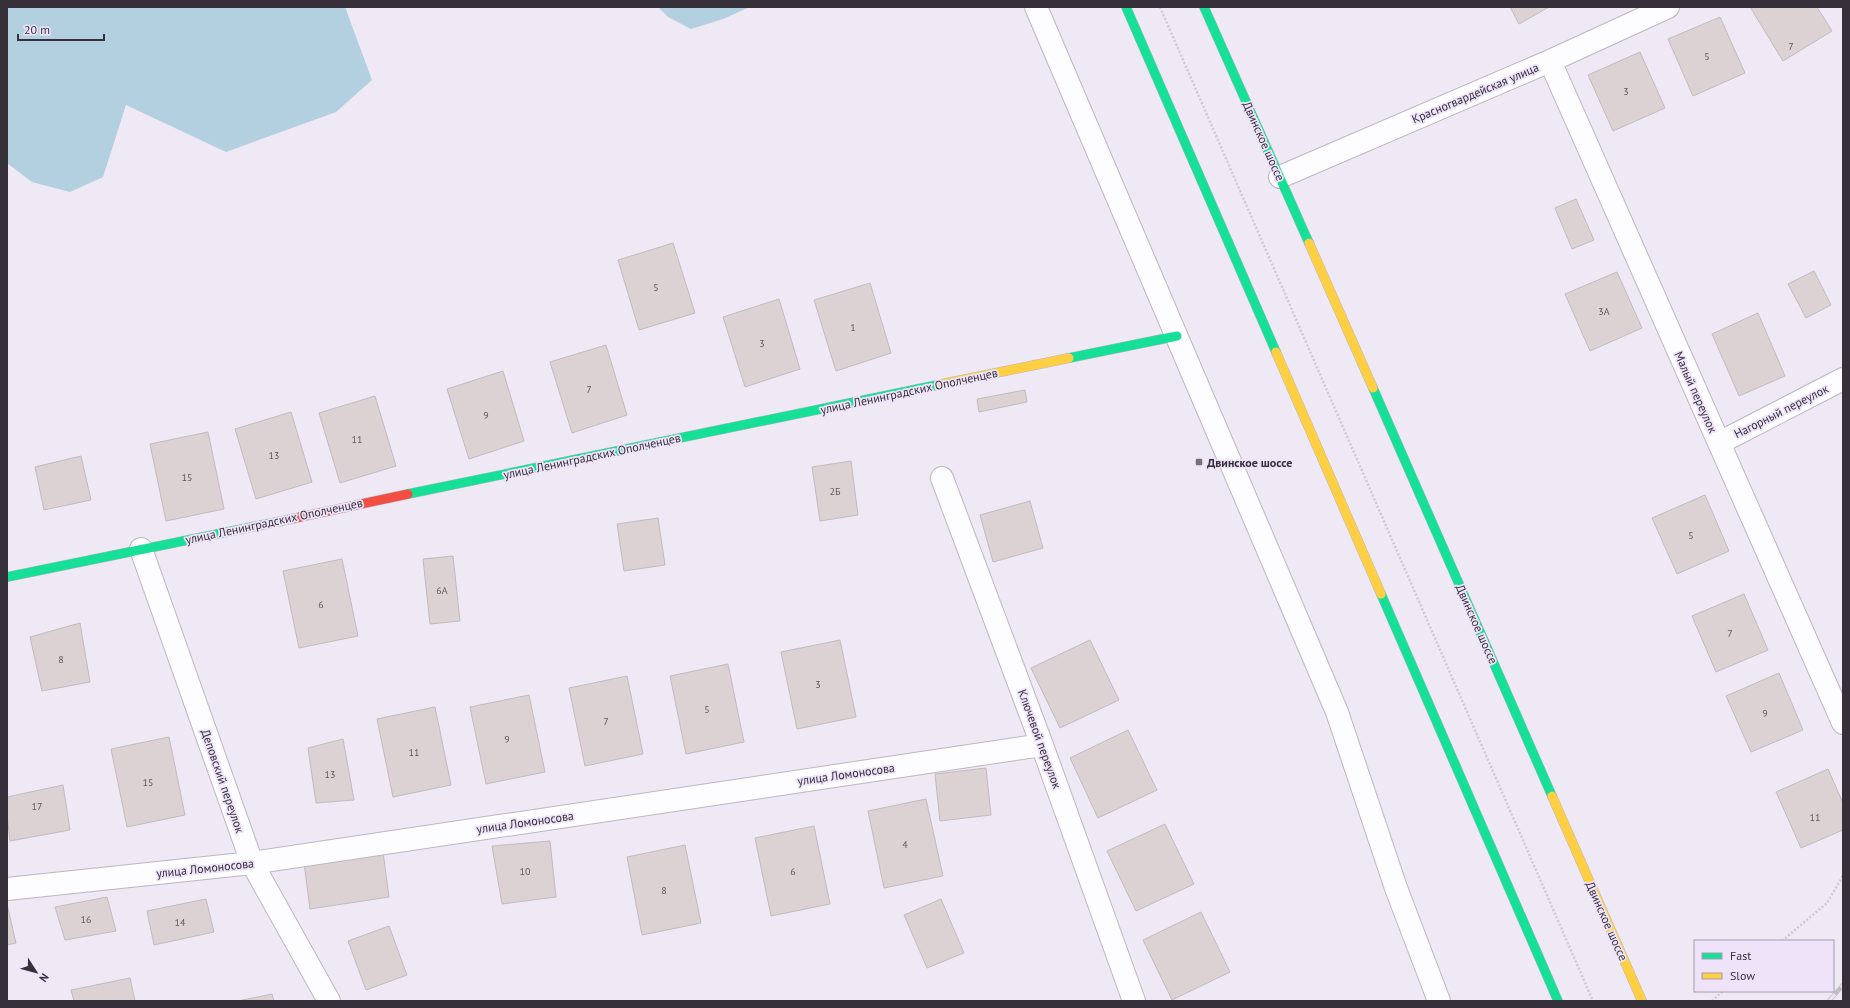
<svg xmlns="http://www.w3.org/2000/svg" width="1850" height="1008" font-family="'PT Sans',sans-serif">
  <rect width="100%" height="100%" fill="#efe8f5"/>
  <path fill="#b3d0e0" d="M7 7H345L372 80 336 112 226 152 126 105 103 177 70 192 32 182 7 163Z
    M658 7H750L723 19 691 29 668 17Z"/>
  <path fill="#dcd1d3" stroke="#c2bbbe" d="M1510 7H1549L1519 24Z
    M1750 7H1817L1832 31 1783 61Z
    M1720 17 1745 73 1693 96 1668 39Z
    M1640 52 1665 108 1613 131 1588 75Z
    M1576 199 1594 240 1572 249 1555 208Z
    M673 243 695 313 639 330 618 260Z
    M1814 271 1831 305 1806 318 1788 284Z
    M1617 272 1642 328 1590 351 1565 294Z
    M870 283 891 353 836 371 814 300Z
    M779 299 800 369 745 387 723 317Z
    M1758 313 1785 376 1739 396 1712 334Z
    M606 345 627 415 572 433 550 362Z
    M503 371 524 441 469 459 447 389Z
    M1025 390 1027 402 979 412 977 399Z
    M375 396 396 466 340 483 319 413Z
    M291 412 312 482 256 499 235 429Z
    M208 432 224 509 166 521 150 444Z
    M81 456 91 500 44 510 35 467Z
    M851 461 858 515 820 521 812 467Z
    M1705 495 1729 551 1677 574 1652 518Z
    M1030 501 1043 548 993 562 980 515Z
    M658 518 665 565 624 571 617 524Z
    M453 556 460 621 430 624 423 559Z
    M342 559 358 636 299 648 283 571Z
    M1744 594 1768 650 1716 672 1692 616Z
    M80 623 90 682 42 691 30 637Z
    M840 640 856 717 797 729 781 652Z
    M1090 640 1119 700 1060 728 1031 668Z
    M728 664 744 742 686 754 670 676Z
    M1779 673 1803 730 1751 752 1726 696Z
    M627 676 643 754 585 766 569 688Z
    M529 695 545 772 486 784 470 707Z
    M435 707 451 785 393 797 377 719Z
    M1128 730 1157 790 1098 818 1070 758Z
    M169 737 185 815 127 827 111 749Z
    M343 739 354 800 316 803 308 748Z
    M986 768 991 815 940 821 935 774Z
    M1828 769 1843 803V830L1801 848 1776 792Z
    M63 785 70 830 10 841 7 815V797Z
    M926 799 943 876 884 888 868 811Z
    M1165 824 1194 884 1136 911 1107 851Z
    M814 826 830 904 771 916 755 838Z
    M550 841 556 897 502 904 492 846Z
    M685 845 701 923 642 935 627 857Z
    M383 852 389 897 310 909 304 863Z
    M107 897 116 931 65 940 55 907Z
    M206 899 214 932 154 945 147 911Z
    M941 899 964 953 927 968 904 915Z
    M7 904 16 943 7 945Z
    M1201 912 1230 972 1172 1000 1143 940Z
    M389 926 407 975 366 990 348 941Z
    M130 978 135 1001H74L71 990Z
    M272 994 274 1001H238Z"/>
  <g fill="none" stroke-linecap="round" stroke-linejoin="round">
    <defs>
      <path id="street" d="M1036 7 1337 712 1396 888 1439 1001
        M1550 61 1843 723
        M1280 177 1550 61 1668 7
        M1719 443 1843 379
        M942 478 1042 745 1134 1001
        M141 549 252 863 329 1001
        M7 889 252 863 1042 745"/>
      <path id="fast" d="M1126 7 1276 352
        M1204 7 1309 243
        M1069 358 1177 336
        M1373 388 1552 796
        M408 494 942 384
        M7 577 291 519
        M1381 594 1558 1001"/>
      <path id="slow" d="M1309 243 1373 388
        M1276 352 1381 594
        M942 384 1069 358
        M1552 796 1642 1001"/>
      <path id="jam" d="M291 519 408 494"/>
    </defs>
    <use href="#street" stroke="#bcb7c1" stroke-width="24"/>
    <use href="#fast" stroke="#bcb7c1" stroke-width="10"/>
    <use href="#slow" stroke="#bcb7c1" stroke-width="10"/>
    <use href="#jam" stroke="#bcb7c1" stroke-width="10"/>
    <path stroke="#cecbd0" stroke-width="2.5" stroke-dasharray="2 2" stroke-linecap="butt" d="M1160 7 1593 1001
      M1782 941 1827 903 1843 876
      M1712 1001 1723 991"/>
    <use href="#street" stroke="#fdfcfe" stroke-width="22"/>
    <use href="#fast" stroke="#16e098" stroke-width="9"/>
    <use href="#slow" stroke="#ffcf43" stroke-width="9"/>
    <use href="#jam" stroke="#f24e42" stroke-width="9"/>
    <defs>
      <path id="rail" d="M1829 1001 1843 985"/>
    </defs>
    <use href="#rail" stroke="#bfbec1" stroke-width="4.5"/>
    <use href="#rail" stroke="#efe3fa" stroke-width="3" stroke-dasharray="9" stroke-linecap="butt"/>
  </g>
  <rect fill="#76707b" stroke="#efe3fa" stroke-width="1.5" x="1195" y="458" width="8" height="8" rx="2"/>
  <g text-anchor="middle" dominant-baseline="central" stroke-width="3.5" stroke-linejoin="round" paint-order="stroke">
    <g font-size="10" fill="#5f5860">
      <text x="1791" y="46">7</text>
      <text x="1707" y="56">5</text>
      <text x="1626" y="91">3</text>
      <text x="656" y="287">5</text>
      <text x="1604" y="311">3А</text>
      <text x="853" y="327">1</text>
      <text x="762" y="343">3</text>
      <text x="589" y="389">7</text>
      <text x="486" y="415">9</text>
      <text x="357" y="439">11</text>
      <text x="274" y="455">13</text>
      <text x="187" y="477">15</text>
      <text x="835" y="491">2Б</text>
      <text x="1691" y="535">5</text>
      <text x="442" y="590">6А</text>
      <text x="321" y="604">6</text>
      <text x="1730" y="633">7</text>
      <text x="61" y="659">8</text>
      <text x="818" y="684">3</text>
      <text x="707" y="709">5</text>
      <text x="1765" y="713">9</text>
      <text x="606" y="721">7</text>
      <text x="507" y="739">9</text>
      <text x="414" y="752">11</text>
      <text x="330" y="774">13</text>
      <text x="148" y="782">15</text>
      <text x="37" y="806">17</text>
      <text x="1815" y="817">11</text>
      <text x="905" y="844">4</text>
      <text x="525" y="871">10</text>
      <text x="793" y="871">6</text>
      <text x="664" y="890">8</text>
      <text x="86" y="919">16</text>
      <text x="180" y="922">14</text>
    </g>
    <g font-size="12" fill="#353039" stroke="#efe3fa">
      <text transform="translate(1475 93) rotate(-23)">Красногвардейская улица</text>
      <text transform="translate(1264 141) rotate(66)">Двинское шоссе</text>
      <text transform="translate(909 391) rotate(-12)">улица Ленинградских Ополченцев</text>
      <text transform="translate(1696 392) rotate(66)">Малый переулок</text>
      <text transform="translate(1781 411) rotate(-27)">Нагорный переулок</text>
      <text transform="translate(592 456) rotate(-12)">улица Ленинградских Ополченцев</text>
      <text transform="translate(274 521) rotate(-12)">улица Ленинградских Ополченцев</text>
      <text transform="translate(1477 624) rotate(66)">Двинское шоссе</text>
      <text transform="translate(1040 739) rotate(70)">Ключевой переулок</text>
      <text transform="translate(846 774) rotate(-8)">улица Ломоносова</text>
      <text transform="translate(223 781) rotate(71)">Деповский переулок</text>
      <text transform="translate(525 822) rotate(-8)">улица Ломоносова</text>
      <text transform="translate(205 868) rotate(-6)">улица Ломоносова</text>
      <text transform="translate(1607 921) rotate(66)">Двинское шоссе</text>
    </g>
    <g font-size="12" font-weight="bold" fill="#353039" stroke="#efe3fa" text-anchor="start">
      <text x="1207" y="462">Двинское шоссе</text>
    </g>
  </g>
  <rect width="1850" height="1008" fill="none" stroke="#353039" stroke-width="16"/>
  <rect x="1694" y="940" width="140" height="52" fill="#efe3fa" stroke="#a59bad"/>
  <rect x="1702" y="953" width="20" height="6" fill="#16e098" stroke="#a59bad"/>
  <text x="1730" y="960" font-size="12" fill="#353039">Fast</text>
  <rect x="1702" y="973" width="20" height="6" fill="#ffcf43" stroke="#a59bad"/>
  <text x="1730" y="980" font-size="12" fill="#353039">Slow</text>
  <g transform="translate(36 972) rotate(126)" stroke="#efe3fa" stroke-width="3" paint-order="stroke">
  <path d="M0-3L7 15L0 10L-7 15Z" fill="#353039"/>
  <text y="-6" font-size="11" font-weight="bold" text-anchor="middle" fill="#353039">N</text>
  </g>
  <path d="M18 34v6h86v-6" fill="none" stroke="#353039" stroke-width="2"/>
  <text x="24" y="34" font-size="12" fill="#353039" stroke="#efe3fa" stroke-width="3" paint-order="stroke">20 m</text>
</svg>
